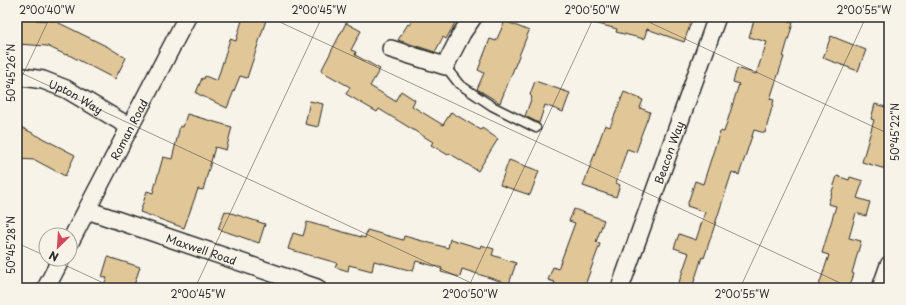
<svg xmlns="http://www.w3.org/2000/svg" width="906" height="305" font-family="'Playpen Sans',sans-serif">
  <rect width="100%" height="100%" fill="#f7f3e8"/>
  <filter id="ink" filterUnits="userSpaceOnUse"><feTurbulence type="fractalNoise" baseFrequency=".025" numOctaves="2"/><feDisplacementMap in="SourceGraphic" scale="8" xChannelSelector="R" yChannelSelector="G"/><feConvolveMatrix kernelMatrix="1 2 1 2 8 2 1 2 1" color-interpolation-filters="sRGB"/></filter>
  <g filter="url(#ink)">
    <path fill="#e1c797" stroke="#2b2b2b" d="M17 17H36V20L55 21 108 47 126 58 115 79 67 54 66 55 47 46 17 44Z
      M243 17H267L247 78 240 76 227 108 196 93 202 78 204 79 205 76 217 81 230 39 236 41Z
      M414 17H446L455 23 446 39 443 37 435 52 398 40 408 24 410 25Z
      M588 17H693L684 42 647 29 644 39 616 32 617 29 587 21Z
      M755 17H778L793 23 783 57H784L770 99 774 100 765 133 754 130 739 175 732 172 704 258 702 257 692 288H677L689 253 674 248 679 234 696 240 705 212 687 206 695 181 703 184 720 131 724 132 739 84 733 82 737 68 756 74 767 42 749 37Z
      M505 21 529 31 500 103 477 89 484 73 478 70 490 39 496 41Z
      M346 23 361 31 351 50 356 52 355 55 380 69 370 86 395 101 401 91 415 100 412 106 443 125 451 112 481 130 482 128 498 139 478 171 449 153 448 155 431 145 433 142 379 109 377 112 346 94 350 87 321 71Z
      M831 36 866 50 858 71 823 58Z
      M535 81 570 93 563 112 545 105 539 123 525 116 532 97 530 95Z
      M624 92 643 100 640 108 650 112 640 138H641L636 152 627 149 616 183 620 185 616 197 583 186 605 125 610 127Z
      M310 101 323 104 318 127 305 124Z
      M875 104 889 108V136L885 152 889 153V170L862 162 874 120 871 119Z
      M187 114 232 127 226 150 215 147 203 190 198 189 184 228 140 212 147 191 153 193 163 157 172 159 180 126 183 127Z
      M17 125 75 155 65 176 35 160 17 159Z
      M509 160 539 171 530 195 500 185Z
      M837 176 849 180 850 177 863 181 857 198 870 202 866 216 856 213 849 238 861 241 852 273 854 274 849 288H818L829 255 822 253 836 206 828 204Z
      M574 209 604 220 596 242 600 244 584 288H552L555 282 548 280 553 267 558 269 575 223 569 221Z
      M225 211 265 224 259 243 218 229Z
      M307 222 365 238 367 230 403 240 404 236 448 248 450 239 480 248 481 245 494 249 492 255 516 263 509 284 462 269 460 277 441 272 442 268 416 261 413 271 374 261 372 271 349 265 348 271 335 267 337 263 288 249 293 233 303 236Z
      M108 257 140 267 133 288H102L107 278 102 277Z"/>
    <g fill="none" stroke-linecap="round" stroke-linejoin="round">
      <defs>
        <path id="service" d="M445 66 459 84 492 106 536 128"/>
        <g id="minor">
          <path d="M391 49 445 66 462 33 473 17"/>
          <path id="s1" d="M17 76 43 80 66 89 130 127"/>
          <path id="s2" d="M87 210 317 288"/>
          <path id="s3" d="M70 242 187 17"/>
          <path d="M46 288 61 259"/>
          <path id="s4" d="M620 288 717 17"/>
          <path d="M881 288 889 265"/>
        </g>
      </defs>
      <use href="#service" stroke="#2b2b2b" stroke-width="11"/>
      <use href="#minor" stroke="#2b2b2b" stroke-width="20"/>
      <use href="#service" stroke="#f7f3e8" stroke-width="8"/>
      <use href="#minor" stroke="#f7f3e8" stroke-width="17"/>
    </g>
  </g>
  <path fill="none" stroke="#2b2b2b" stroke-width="1" stroke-opacity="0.45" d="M269 17 851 288M638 17 889 134M17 71 482 288M17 87 50 17M17 243 46 256M52 259 114 288M195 288 322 17M468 288 594 17M740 288 866 17"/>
  <g text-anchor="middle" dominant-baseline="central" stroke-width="3.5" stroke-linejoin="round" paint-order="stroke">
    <g font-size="11" fill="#2b2b2b" stroke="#f7f3e8">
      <text stroke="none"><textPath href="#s1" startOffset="63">Upton Way</textPath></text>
      <text stroke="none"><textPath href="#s3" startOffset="127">Roman Road</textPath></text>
      <text stroke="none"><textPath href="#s4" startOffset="144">Beacon Way</textPath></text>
      <text stroke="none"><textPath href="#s2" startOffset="121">Maxwell Road</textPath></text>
    </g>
  </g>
  <rect width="906" height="305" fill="none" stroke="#f7f3e8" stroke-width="44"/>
  <g transform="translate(58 247) rotate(205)"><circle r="19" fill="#f7f3e8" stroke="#a5a39c"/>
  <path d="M0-3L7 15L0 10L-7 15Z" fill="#d1495b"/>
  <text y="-6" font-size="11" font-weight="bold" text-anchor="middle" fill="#2b2b2b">N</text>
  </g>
  <rect x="22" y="22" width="862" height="261" fill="none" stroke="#2b2b2b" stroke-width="1.5"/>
  <g font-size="10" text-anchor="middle" fill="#2b2b2b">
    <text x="47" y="14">2°00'40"W</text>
    <text x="319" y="14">2°00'45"W</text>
    <text x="592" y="14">2°00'50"W</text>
    <text x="864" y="14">2°00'55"W</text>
    <text transform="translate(11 73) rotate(-90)" y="4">50°45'26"N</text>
    <text transform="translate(895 132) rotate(-90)" y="4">50°45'22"N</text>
    <text transform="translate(11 245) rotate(-90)" y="4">50°45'28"N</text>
    <text x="198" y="298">2°00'45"W</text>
    <text x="470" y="298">2°00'50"W</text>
    <text x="742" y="298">2°00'55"W</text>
  </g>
</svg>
